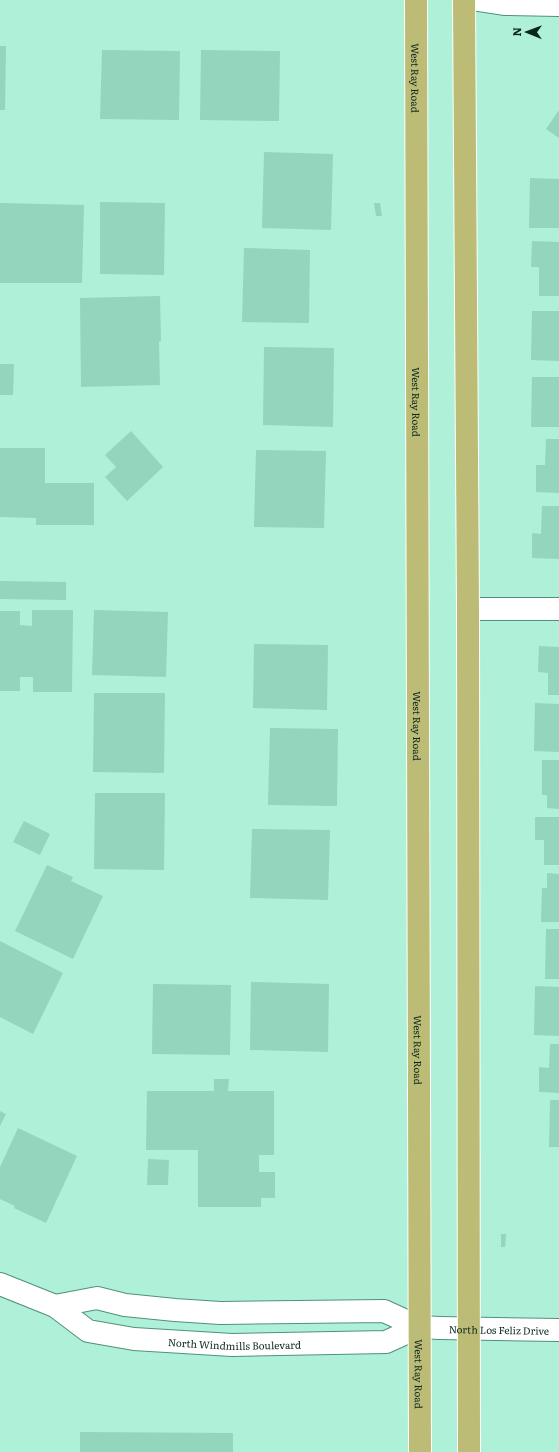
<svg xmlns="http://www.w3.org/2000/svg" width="559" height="1452" font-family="Literata,serif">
  <rect width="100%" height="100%" fill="#aef1d8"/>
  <path fill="#93d5bd" d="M0 46H6L5 110H0Z
    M102 50 180 51 179 120 100 119Z
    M201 50 280 51 279 121 200 120Z
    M559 110V138L546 129Z
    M264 152 333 154 331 230 262 228Z
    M530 178 559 179V228H529Z
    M100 202 165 203 164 275 100 274Z
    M0 203 84 205 82 283H0Z
    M374 203H380L382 216H376Z
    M532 241 559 242V296H539V267H531Z
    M244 248 310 250 309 323 242 322Z
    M160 296 161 341 159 342 160 385 81 387 80 298Z
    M532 311H559V361L531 360Z
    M264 347 334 348 333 427 263 425Z
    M0 364H14L13 395H0Z
    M532 377H559V427H531Z
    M131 431 163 467 127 501 105 477 116 467 105 455Z
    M546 439H559V493L536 492V465H545Z
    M0 448H45V483H94V525H36V518L0 517Z
    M256 450 326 451 324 528 254 527Z
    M542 506H559V559L532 558V533L541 534Z
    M0 581 66 582V600L0 599Z
    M32 610H73L72 692H33V677H20V691H0V611H20V625L32 626Z
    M94 610 168 612 166 677 92 675Z
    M254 644 328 645 327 710 253 708Z
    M539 646 559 647V695H548V673L538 672Z
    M94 693H165L164 773 93 772Z
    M535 703 559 704V752L534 751Z
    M270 728 338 729 337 806 268 805Z
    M542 760H559V809L547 808V795H542Z
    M95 793H165L164 870 94 869Z
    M535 817H559V865H544V840H535Z
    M24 821 50 834 40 855 13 842Z
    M252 829 330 830 328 900 250 898Z
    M47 865 73 877 71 881 103 896 73 959 15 931Z
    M547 873 559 874V922H541L542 888H547Z
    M546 929H559V979H545Z
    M0 941 63 973 33 1034 0 1017Z
    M251 982 329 984 328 1052 250 1050Z
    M153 984 231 985 230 1055 152 1054Z
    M535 986 559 987V1036L534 1035Z
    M550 1044H559V1093L539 1092V1067L549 1068Z
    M214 1079H229L228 1091H274V1155H259V1172H275V1198H261V1207H198V1150H146L147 1091H214Z
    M550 1100H559V1147H549Z
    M0 1111 6 1114 0 1126Z
    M18 1128 77 1156 46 1223 14 1208 15 1206 0 1199V1167Z
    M148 1159 169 1160 168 1185H147Z
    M501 1234H506L505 1247H501Z
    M80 1432 233 1433V1452H80Z"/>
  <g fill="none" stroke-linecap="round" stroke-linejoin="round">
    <defs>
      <g id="minor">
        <path d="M478 0 504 4 559 5"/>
        <path id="s1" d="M440 1328 559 1330"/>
      </g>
      <g id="tertiary">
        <path d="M468 609H559"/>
        <path id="s2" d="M0 1284 55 1306 88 1331 134 1339 232 1345 386 1342 419 1327"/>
        <path d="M55 1306 97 1298 125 1305 175 1310 220 1313 384 1311 419 1327 440 1328"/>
      </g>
      <g id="primary">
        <path id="s3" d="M416 0 420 1452"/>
        <path d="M464 0 468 609 469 1452"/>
      </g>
    </defs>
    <use href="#minor" stroke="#51917b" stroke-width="24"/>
    <use href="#tertiary" stroke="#51917b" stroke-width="24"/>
    <use href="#primary" stroke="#fff" stroke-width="24"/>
    <use href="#minor" stroke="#fff" stroke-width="22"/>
    <use href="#tertiary" stroke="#fff" stroke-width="22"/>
    <use href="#primary" stroke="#bcbc76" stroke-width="22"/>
  </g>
  <g text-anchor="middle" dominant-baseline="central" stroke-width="4" stroke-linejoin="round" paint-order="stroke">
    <g font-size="10" fill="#0b261e" stroke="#aef1d8">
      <text stroke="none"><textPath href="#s3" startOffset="78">West Ray Road</textPath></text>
      <text stroke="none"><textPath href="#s3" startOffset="402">West Ray Road</textPath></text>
      <text stroke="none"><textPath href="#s3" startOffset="726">West Ray Road</textPath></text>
      <text stroke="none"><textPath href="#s3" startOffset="1050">West Ray Road</textPath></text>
      <text stroke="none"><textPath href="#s1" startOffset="59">North Los Feliz Drive</textPath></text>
      <text stroke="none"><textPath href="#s2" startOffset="248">North Windmills Boulevard</textPath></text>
      <text stroke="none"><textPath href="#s3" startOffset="1374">West Ray Road</textPath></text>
    </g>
  </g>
  <g transform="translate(527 32) rotate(271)" stroke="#aef1d8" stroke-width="3" paint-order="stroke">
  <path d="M0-3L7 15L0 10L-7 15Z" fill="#0b261e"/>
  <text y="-6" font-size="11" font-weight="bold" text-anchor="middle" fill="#0b261e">N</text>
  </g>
</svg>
